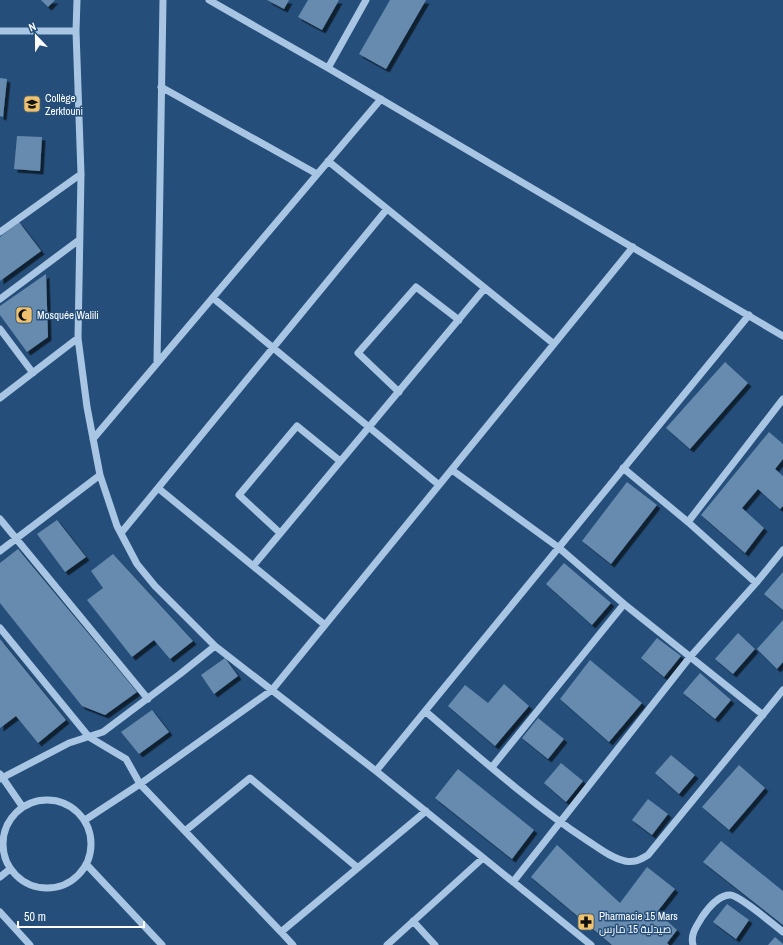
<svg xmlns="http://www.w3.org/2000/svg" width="783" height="945" font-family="'Archivo Narrow',Cairo,sans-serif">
  <defs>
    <filter id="shadow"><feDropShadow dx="3.5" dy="3.5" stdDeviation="0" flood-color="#0009"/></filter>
  </defs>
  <rect width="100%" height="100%" fill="#254f7a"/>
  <path fill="#668baf" filter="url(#shadow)" d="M41 0H55L48 7Z
    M267 0H289L284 9Z
    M308 0H339L322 30 298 17Z
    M390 0H426L386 69 359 54Z
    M0 78 7 79 3 117 0 116Z
    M17 136 42 137 40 171 14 169Z
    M19 222 41 251 0 281V237Z
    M46 274 48 337 27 352 0 315V306Z
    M725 362 748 383 690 449 666 428Z
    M769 432 783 444V459L775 469 783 476V506L780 509 758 489 742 508 764 528 745 553 701 515Z
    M627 482 657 505 611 564 582 541Z
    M57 520 86 557 65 572 37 534Z
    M18 549 137 692 105 715 82 706 0 603V563Z
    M113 554 193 641 170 659 154 640 132 657 87 600 103 588 91 571Z
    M564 563 611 603 592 625 546 584Z
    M783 572V610L764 594Z
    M783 620V662L777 669 757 649Z
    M738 633 755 649 733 674 715 659Z
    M657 638 681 656 664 677 641 658Z
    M0 639 66 720 38 743 16 716 0 728Z
    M225 658 238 676 214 694 201 675Z
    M590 660 642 703 609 742 560 699Z
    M700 673 731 700 715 719 683 693Z
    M504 684 529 706 495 746 448 706 465 685 488 703Z
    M152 710 169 732 139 754 121 732Z
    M538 718 564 739 548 759 522 738Z
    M671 755 695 775 679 794 655 773Z
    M561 763 583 781 566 802 544 783Z
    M739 765 765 788 729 830 702 807Z
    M458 769 534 830 512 859 435 798Z
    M648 799 668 814 652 835 632 820Z
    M721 841 783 891V925L703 862Z
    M557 845 620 903 647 867 675 889 657 912 677 930 667 943 669 945H612L531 877Z
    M727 904 749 920 736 939 713 922Z
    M775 937 783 944V945H768Z"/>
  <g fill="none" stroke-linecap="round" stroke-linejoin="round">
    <path stroke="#a8c6e4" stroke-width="7" d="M77 0 76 31 81 174 78 338 87 407 100 475 117 526 137 564 155 586 215 646 376 771 591 945
      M209 0 328 68 783 336
      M0 31H76
      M328 68 366 0
      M161 87 317 174
      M328 161 554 344
      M0 232 81 174
      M213 298 439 485
      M0 299 79 240
      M0 329 33 373
      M157 363 163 0
      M399 392 358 353 416 287 459 320
      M0 398 78 338
      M93 439 381 99
      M623 468 688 522 756 583
      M452 470 558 547 624 604 763 715
      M158 488 325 625
      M0 519 148 699
      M688 522 783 399
      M121 533 387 209
      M280 533 239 495 297 426 340 461
      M0 551 100 475
      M253 566 485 288
      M0 628 89 737 126 759 140 784 281 932 426 811
      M425 711C478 756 530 803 588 841 599 848 611 858 625 861 634 863 640 860 648 855L783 690
      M492 767 624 604
      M376 771 749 315
      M0 774 22 806
      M0 779 69 743 103 732 180 674 215 646
      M3 844a44 44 0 1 1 88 0a44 44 0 1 1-88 0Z
      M85 820 140 784 272 690 633 247
      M185 831 250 778 358 868
      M87 865 162 945
      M0 877 10 869
      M513 882 690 657 756 583 783 550
      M0 912 30 945
      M413 921 435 945
      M281 932 293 945
      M387 945 483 858
      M693 945C690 934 697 926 702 917 708 908 719 895 730 895 739 895 774 925 783 932"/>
  </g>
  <defs>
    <symbol id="school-square" viewBox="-11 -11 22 22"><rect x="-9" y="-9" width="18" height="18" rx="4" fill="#edc16d" stroke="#254f7a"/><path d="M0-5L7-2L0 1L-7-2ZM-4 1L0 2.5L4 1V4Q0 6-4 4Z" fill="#111"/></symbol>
    <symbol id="mosque-square" viewBox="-11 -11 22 22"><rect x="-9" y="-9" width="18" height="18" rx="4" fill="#edc16d" stroke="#254f7a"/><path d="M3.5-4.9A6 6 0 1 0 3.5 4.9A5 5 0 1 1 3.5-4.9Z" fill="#111"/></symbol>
    <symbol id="pharmacy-square" viewBox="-11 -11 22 22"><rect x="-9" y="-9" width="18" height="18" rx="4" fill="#edc16d" stroke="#254f7a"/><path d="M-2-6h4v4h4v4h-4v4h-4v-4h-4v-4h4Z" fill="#111"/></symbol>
  </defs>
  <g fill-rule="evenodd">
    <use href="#school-square" x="22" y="94" width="20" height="20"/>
    <use href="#mosque-square" x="14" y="305" width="20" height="20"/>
    <use href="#pharmacy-square" x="576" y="912" width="20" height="20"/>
  </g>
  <g text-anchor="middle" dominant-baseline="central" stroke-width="3" stroke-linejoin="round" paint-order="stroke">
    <g font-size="11" fill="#fff" stroke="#254f7a" text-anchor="start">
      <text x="45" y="98">Collège<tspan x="45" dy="13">Zerktouni</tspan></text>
      <text x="37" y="315">Mosquée Walili</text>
      <text x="599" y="916">Pharmacie 15 Mars<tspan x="599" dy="13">صيدلية 15 مارس</tspan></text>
    </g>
  </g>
  <g transform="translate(36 36) rotate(338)" stroke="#254f7a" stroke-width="3" paint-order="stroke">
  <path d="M0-3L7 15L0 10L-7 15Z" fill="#ffffff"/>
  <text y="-6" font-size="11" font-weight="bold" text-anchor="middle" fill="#ffffff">N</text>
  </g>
  <path d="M18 921v6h126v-6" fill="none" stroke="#ffffff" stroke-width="2"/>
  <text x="24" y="921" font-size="12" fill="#ffffff" stroke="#254f7a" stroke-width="3" paint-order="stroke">50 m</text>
</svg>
